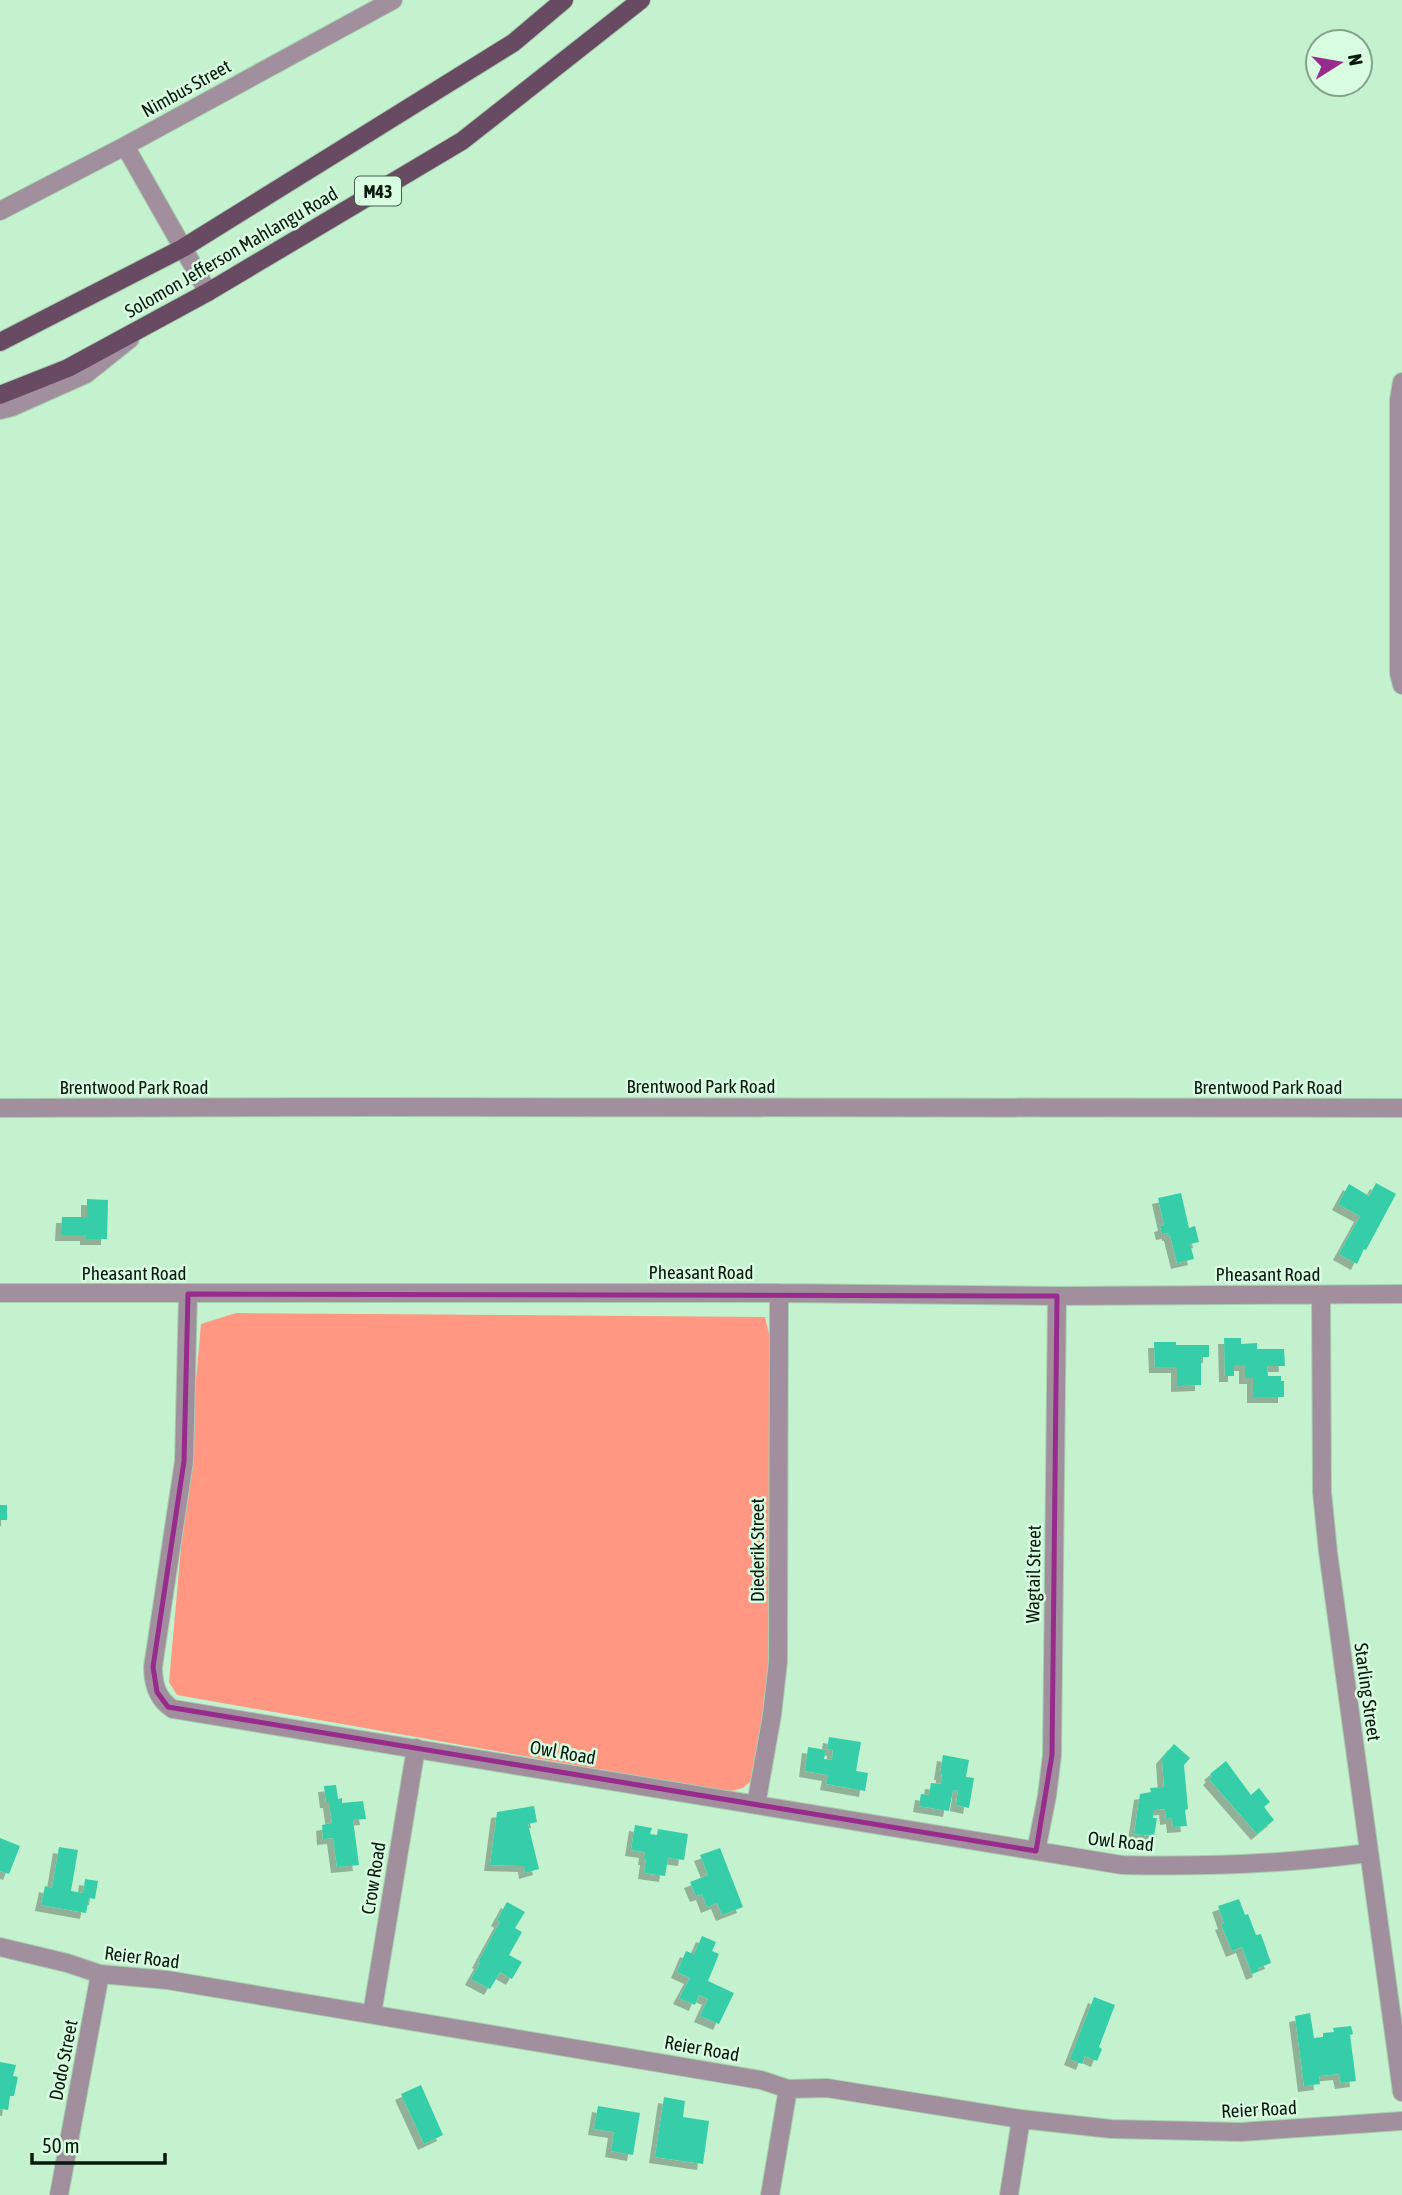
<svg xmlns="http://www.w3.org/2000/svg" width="1402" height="2195" font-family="'Asap Condensed',sans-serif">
  <defs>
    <filter id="shadow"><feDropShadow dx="-6" dy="6" stdDeviation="0" flood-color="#0004"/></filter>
  </defs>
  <rect width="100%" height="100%" fill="#c4f2cf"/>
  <path fill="#ff9782" d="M236 1313 765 1317 769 1334 770 1666 757 1757 751 1781 743 1788 728 1792 177 1695 169 1682 201 1324Z"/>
  <path fill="#36cea9" filter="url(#shadow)" d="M1376 1183 1396 1194 1366 1250 1364 1249 1357 1264 1339 1254 1360 1216 1338 1204 1349 1184 1369 1196Z
    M1181 1193 1189 1228 1195 1226 1199 1242 1190 1244 1194 1259 1177 1263 1170 1235H1168V1233L1162 1234 1160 1226 1164 1225 1158 1198Z
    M87 1199 108 1200 107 1239H86V1235H61L62 1217H87Z
    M1224 1338H1241V1344L1257 1343V1349H1284L1285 1366H1267L1268 1376H1281V1381H1284V1397H1253V1378H1245V1365H1234V1376H1225Z
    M1154 1342H1176V1345H1209V1357H1201V1385L1177 1386V1367H1155Z
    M0 1505H7V1520H0Z
    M829 1737 861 1742 856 1771 868 1773 865 1791 826 1784 828 1775 805 1771 808 1747 826 1750 824 1759 832 1760 833 1750 827 1749Z
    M1174 1744 1190 1758 1184 1765 1188 1809 1185 1810 1187 1826 1173 1827 1172 1818 1166 1819 1165 1809 1154 1810 1153 1818H1157L1154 1836 1134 1834 1140 1794 1151 1792 1150 1788 1164 1787 1162 1758Z
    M943 1755 969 1760 966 1777 974 1778 969 1808 956 1805 958 1791 953 1790 949 1811 919 1806 921 1794 929 1795 931 1783 941 1784 942 1774H940Z
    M1226 1761 1251 1795 1259 1788 1270 1802 1264 1807 1274 1820 1257 1834 1209 1779 1212 1776 1210 1774Z
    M336 1785 338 1799 342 1798V1803L363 1801 366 1819 353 1820 359 1865 337 1867 333 1838 323 1839 322 1825 332 1823 329 1802H326L324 1786Z
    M534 1806 537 1822 528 1824 539 1869 525 1873 524 1866 490 1865 497 1812Z
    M635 1825 652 1828 650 1834 657 1835 658 1829 688 1834 684 1860 668 1858 665 1876 644 1873 646 1859H644L645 1852 631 1850Z
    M0 1838 20 1846 9 1874 0 1871Z
    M59 1847 78 1850 71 1891 83 1893 85 1879 98 1881 95 1899 89 1898 86 1913 41 1905 45 1886 52 1888Z
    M720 1848 743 1907 722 1915 717 1903 707 1907 702 1894 696 1896 690 1882 708 1875 700 1855Z
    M1239 1899 1245 1915 1248 1914 1256 1935 1261 1934 1271 1963 1258 1968 1259 1971 1252 1974 1242 1947 1232 1951 1221 1924 1224 1923 1218 1906Z
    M507 1902 525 1912 515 1928 522 1932 509 1955 522 1962 512 1979 500 1972 490 1989 471 1979 480 1963 478 1962 500 1922 497 1920Z
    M702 1936 716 1942 712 1951 719 1954 708 1981 734 1993 719 2024 700 2016 708 1999 699 1995 695 2005 679 1998 690 1978 677 1972 686 1951 694 1954Z
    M1094 1997 1115 2005 1099 2047 1102 2049 1097 2061 1085 2056 1082 2064 1070 2059Z
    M1310 2013 1314 2038 1323 2037V2033L1334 2032 1333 2028 1351 2026 1353 2034 1350 2035 1356 2081 1341 2083 1339 2074 1319 2076 1320 2084 1304 2086 1295 2016Z
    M0 2062 16 2065 13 2076 18 2077 14 2096H10L8 2110 0 2109Z
    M421 2085 443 2135 424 2144 401 2094Z
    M664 2097 685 2101 683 2117 709 2121 703 2164 655 2157Z
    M598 2106 640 2113 633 2155 611 2151 614 2132 594 2129Z"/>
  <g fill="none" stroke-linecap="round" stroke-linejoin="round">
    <defs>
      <path id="minor" d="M125 146 208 292
        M0 211 125 146 393 0
        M1402 382 1399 400V673L1402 685
        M0 410 12 407 86 374 130 339
        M0 1108 378 1107 1402 1108
        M0 1293H779L1057 1296 1402 1294
        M188 1294 184 1461 153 1667C153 1684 157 1699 173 1709L1122 1865C1206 1867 1285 1864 1368 1853
        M1321 1295 1322 1492 1328 1552 1402 2092
        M756 1805 772 1715 778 1662 779 1293
        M1036 1851 1047 1796 1052 1755 1057 1296
        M0 1947 67 1963 100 1974 167 1980 761 2080 788 2089 827 2088 1021 2119 1111 2129 1241 2132 1402 2121
        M372 2014 416 1748
        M59 2195 100 1974
        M770 2195 788 2089
        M1009 2195 1021 2119"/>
      <path id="major" d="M0 342 183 248 513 43 564 0
        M0 395 68 368 208 292 462 141 641 0"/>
    </defs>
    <use href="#minor" stroke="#a6cfb0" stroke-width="20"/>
    <use href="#major" stroke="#a6cfb0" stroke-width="20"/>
    <use href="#minor" stroke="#a18f9e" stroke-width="18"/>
    <use href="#major" stroke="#684a63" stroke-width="18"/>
  </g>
  <path fill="none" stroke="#982c8d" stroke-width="5" stroke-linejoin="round" d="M188 1294 1057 1296 1052 1755 1036 1851 168 1707 157 1692 153 1667 184 1461Z"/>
  <g text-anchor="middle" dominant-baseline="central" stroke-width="5" stroke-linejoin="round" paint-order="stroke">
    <rect fill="#d8fde1" stroke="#465d4d" stroke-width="2" x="355" y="176.5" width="46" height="29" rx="5"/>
    <g font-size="18" font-weight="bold" fill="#07180d">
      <text x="378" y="191">M43</text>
    </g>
    <g font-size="19" fill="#07180d" stroke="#d8fde1">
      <text transform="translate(186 88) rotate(-29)">Nimbus Street</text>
      <text transform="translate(231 252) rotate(-30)">Solomon Jefferson Mahlangu Road</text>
      <text x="701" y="1086">Brentwood Park Road</text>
      <text x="134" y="1087">Brentwood Park Road</text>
      <text x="1268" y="1087">Brentwood Park Road</text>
      <text x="701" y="1272">Pheasant Road</text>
      <text x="134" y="1273">Pheasant Road</text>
      <text x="1268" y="1274">Pheasant Road</text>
      <text transform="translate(757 1550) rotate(-90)">Diederik Street</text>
      <text transform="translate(1033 1574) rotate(-89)">Wagtail Street</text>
      <text transform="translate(1368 1692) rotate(82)">Starling Street</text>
      <text transform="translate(563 1752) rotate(10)">Owl Road</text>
      <text transform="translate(1121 1841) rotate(6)">Owl Road</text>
      <text transform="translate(373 1878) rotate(-81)">Crow Road</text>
      <text transform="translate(142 1957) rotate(7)">Reier Road</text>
      <text transform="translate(702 2048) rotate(10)">Reier Road</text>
      <text transform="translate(63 2060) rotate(-79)">Dodo Street</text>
      <text transform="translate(1259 2109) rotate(-3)">Reier Road</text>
    </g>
  </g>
  <g transform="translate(1339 63) rotate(79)"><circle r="33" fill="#d8fde1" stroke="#84a18c" stroke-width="2"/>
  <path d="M0-5L12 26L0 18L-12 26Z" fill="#982c8d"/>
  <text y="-10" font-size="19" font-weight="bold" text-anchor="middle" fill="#07180d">N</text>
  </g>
  <path d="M32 2153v10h133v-10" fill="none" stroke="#07180d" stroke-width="3.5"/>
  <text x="42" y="2153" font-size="21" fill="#07180d" stroke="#d8fde1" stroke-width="5" paint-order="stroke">50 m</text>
</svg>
